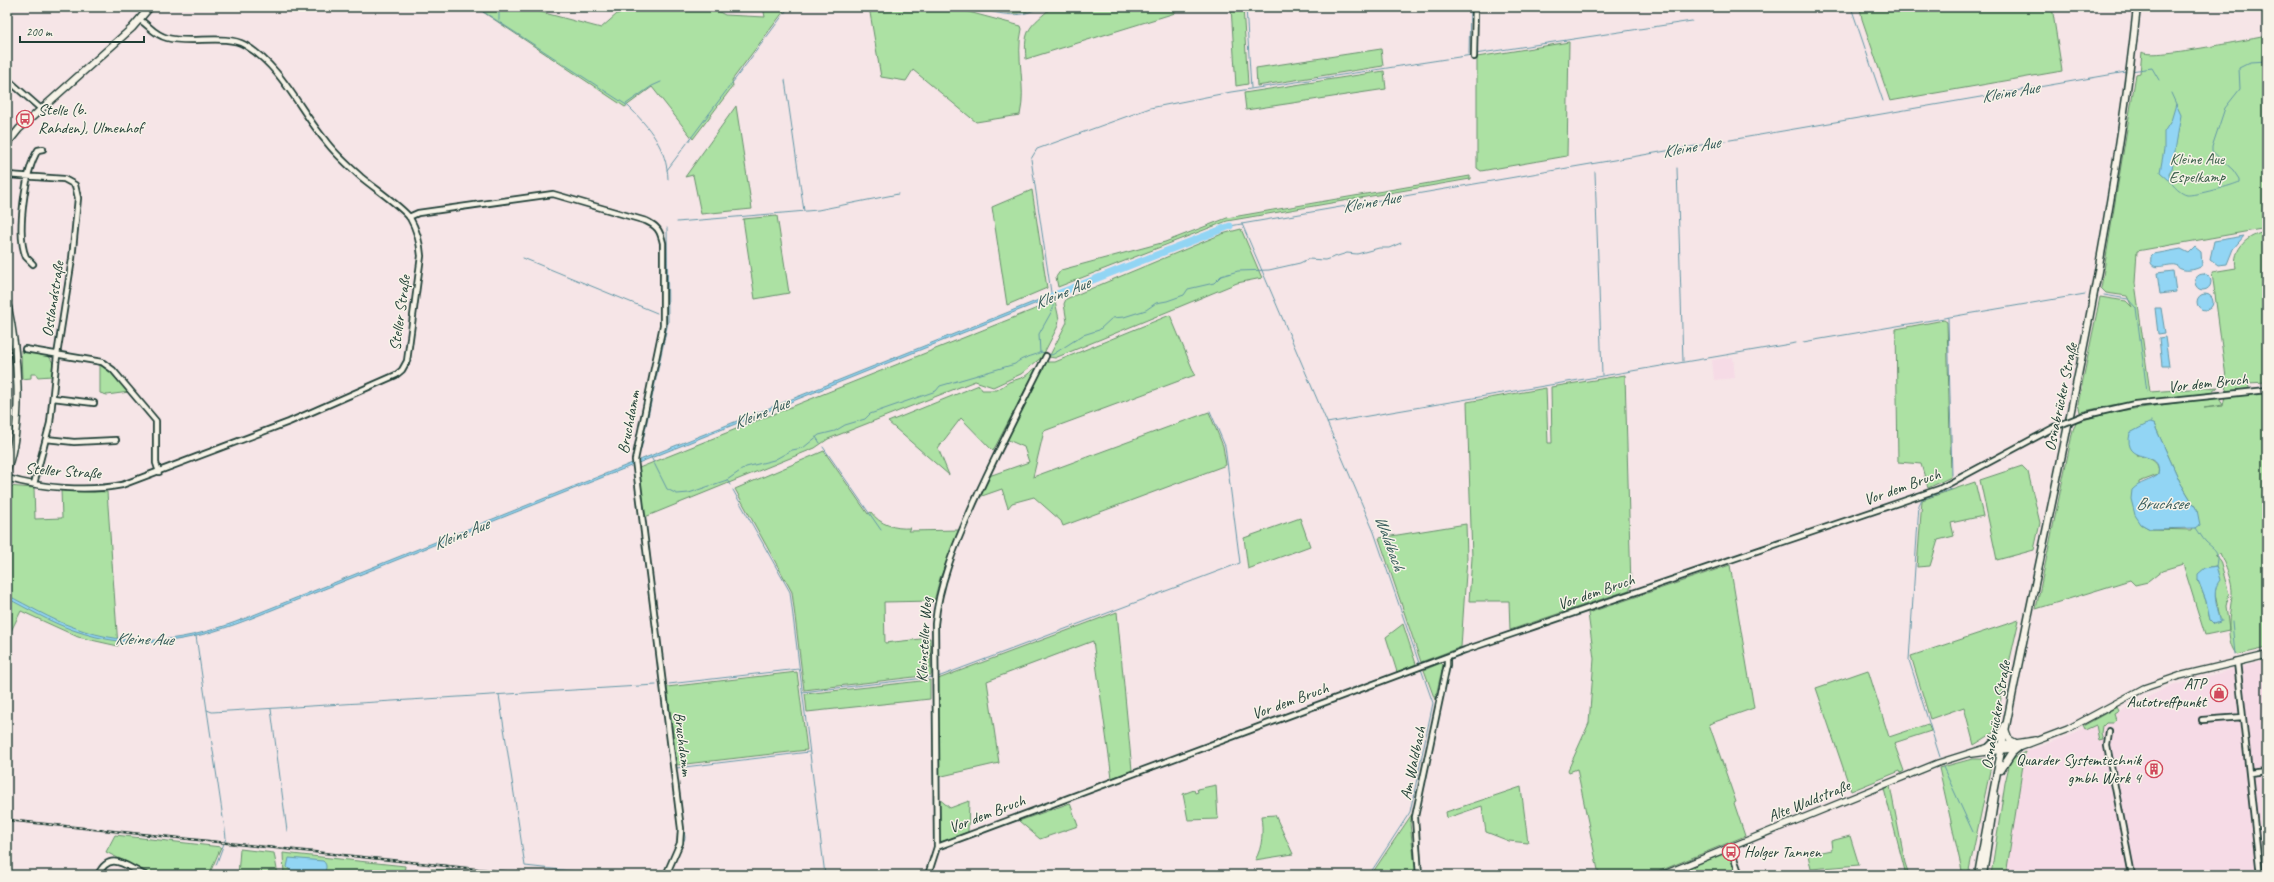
<svg xmlns="http://www.w3.org/2000/svg" width="2274" height="882" font-family="Caveat,sans-serif">
  <rect width="100%" height="100%" fill="#f6e5e7"/>
  <filter id="ink" filterUnits="userSpaceOnUse"><feTurbulence type="fractalNoise" baseFrequency=".025" numOctaves="2"/><feDisplacementMap in="SourceGraphic" scale="8" xChannelSelector="R" yChannelSelector="G"/><feConvolveMatrix kernelMatrix="1 2 1 2 8 2 1 2 1" color-interpolation-filters="sRGB"/></filter>
  <g filter="url(#ink)">
    <path fill="#f6dbe6" d="M1733 357 1735 378 1714 380 1712 360Z
      M2267 660V875H2006L2025 752 2074 734 2168 687Z"/>
    <path fill="#ace1a3" stroke="#668f6c" fill-rule="evenodd" d="M485 7H502V10L509 7H522L601 28 617 14 637 7H710L725 15 765 17 763 7H787L732 80 733 86 693 139 652 87 625 107 483 12Z
      M869 7H950L1021 26 1022 29C1015 57 1027 86 1020 115L976 122 913 70 906 81 881 77Z
      M983 7H1035C1019 18 1000 12 983 7Z
      M1052 7H1174L1175 13 1026 59C1023 28 1031 26 1052 7Z
      M1231 7H1243L1248 84 1236 86Z
      M1860 7H2052L2062 71 1890 101 1862 19Z
      M2267 36V228L2137 251 2135 283 2150 392 2218 387 2211 393 2112 405 2080 412 2078 404 2100 297 2126 301 2132 307 2127 296 2106 293 2101 288 2136 74 2140 73 2142 52C2150 60 2250 39 2267 36Z
      M1569 42 1567 156 1481 171 1477 168V57Z
      M1381 49 1383 66 1257 86 1256 68Z
      M1384 71 1386 89 1246 110 1244 93Z
      M736 106 752 209 701 214 693 175 685 177Z
      M1470 176V179L1227 221 1058 287 1056 277 1061 270 1165 242 1227 218Z
      M1032 190 1047 288 1007 305 992 207Z
      M777 216 789 293 755 299 743 219Z
      M1241 229 1262 278 1237 283 1055 358 1049 357 1067 322 1064 304 1066 299 1222 234Z
      M2267 232V382L2248 383 2250 393H2267V648L2237 655C2224 641 2230 613 2232 595 2233 581 2225 566 2220 553L2215 555 2220 561 2229 594 2226 606 2229 630 2205 635 2183 564 2163 570 2148 582 2135 585 2130 580 2036 609 2073 430 2076 422 2112 412 2218 397 2223 405 2204 408 2223 406 2227 385 2212 272 2236 268C2232 249 2248 234 2267 232ZM2154 424 2180 482 2197 510 2192 530 2150 529 2141 524 2139 482 2158 475C2161 461 2149 457 2137 456ZM2216 566 2215 594 2220 619 2210 620 2206 601 2198 580 2210 567Z
      M1055 301 1059 319 1058 326 1042 357 1021 374 993 387 975 381 828 439 815 448 645 517 639 468Z
      M1170 315 1195 375 1044 431 1033 477 1209 412 1223 446 1226 465 1063 526 1061 521 1034 497 1012 503 1008 508 1002 489 979 497 989 476 1029 462 1024 447 1006 439 1046 362H1055Z
      M1944 320 1947 322 1951 477 1928 488 1921 464 1898 462 1896 329Z
      M21 350 49 356 53 363 52 376 37 377V374H31V378L22 379Z
      M100 365 107 369 129 392 107 395 100 393Z
      M1037 367 993 451 961 418 938 448 949 475 888 422 979 385 982 390H997L1009 382 1024 377Z
      M1625 375 1631 587 1629 590 1510 630 1509 601H1469L1472 558 1467 402 1546 388 1548 443H1552L1551 387Z
      M824 451 868 514 871 512C880 525 895 529 910 528L908 531 960 530 940 578 934 601 884 602 885 643 930 638 931 675 804 690 792 592 735 489Z
      M2022 466 2028 472 2040 523 2034 550 1997 560 1980 480Z
      M1975 482 1983 516 1951 523 1954 536 1938 540 1930 566 1917 567 1922 500Z
      M7 486 34 488 35 519 62 518 61 490 107 492 118 646 78 637 21 611 7 639Z
      M1300 518 1310 546 1248 569 1244 538Z
      M1466 524 1467 558 1461 647 1421 662 1379 538Z
      M1730 565 1754 708 1709 724 1736 802 1734 803 1745 836 1650 875H1599L1577 769 1569 772 1568 770 1589 723 1594 659 1588 613Z
      M1117 612 1132 770 1112 778 1093 641 987 681 999 763 938 777V679Z
      M2019 620 1993 733 1974 745 1964 707 1930 719 1911 656Z
      M1403 624 1416 664 1397 672 1386 637Z
      M1441 663 1443 665 1435 700 1424 670Z
      M1868 670 1889 737 1928 724 1931 731 1894 743 1904 771 1901 773 1900 771 1851 791 1816 688Z
      M797 672 807 750 677 765 667 687Z
      M930 680V699L807 712 805 694Z
      M2117 707 2119 711 2114 714 2116 720 2114 722H2106L2102 726 2101 733 2103 740 2099 741 2096 725 2085 730 2083 726Z
      M2025 752 2006 875H1991L2005 783 2010 762 2015 757Z
      M1972 759H1987L1991 762V766L1968 875H1963L1939 768Z
      M1216 785 1218 819 1188 820 1183 794 1194 790 1195 793 1198 792 1197 789Z
      M1890 786 1905 863 1909 875H1906L1884 789Z
      M1521 787 1528 843 1509 841 1486 832 1482 806 1447 818 1446 812Z
      M938 798 950 808 969 801 968 832 941 842 938 841Z
      M1070 803 1078 826 1040 839 1019 821Z
      M1412 814 1410 824 1416 875H1371Z
      M1275 815 1293 854 1255 860C1263 847 1263 831 1261 816Z
      M115 835 221 847 209 875H152L106 852Z
      M1850 836 1859 865 1811 869 1808 855 1832 850 1831 841Z
      M240 849 274 853 278 875H238Z
      M1727 852 1730 854 1737 875H1672Z
      M283 853 405 866 404 875H284Z
      M431 869 469 872 468 875H431Z"/>
    <path fill="#92d5f4" stroke="#6498a7" d="M2176 104 2181 115 2172 169 2169 174 2170 181 2160 172 2164 150V132L2171 121Z
      M2244 236 2233 249 2227 264 2218 265 2210 259 2214 241Z
      M2195 247 2201 252 2202 266C2198 269 2187 272 2181 269 2175 267 2181 267 2175 265 2168 263 2148 274 2151 257L2154 254 2181 249 2189 253Z
      M2173 271 2176 292 2160 294 2157 273Z
      M2195 282a8 8 0 1 1 16 0a8 8 0 1 1-16 0Z
      M1056 293 1057 295 247 620C187 643 135 652 73 630 50 622 28 609 7 598V595C29 606 50 619 73 627 134 650 188 641 246 618Z
      M2197 302a8 8 0 1 1 16 0a8 8 0 1 1-16 0Z
      M2161 308 2165 333 2158 334 2155 308Z
      M2165 337 2169 366H2162L2159 338Z
      M2149 423 2154 424 2180 482 2197 510 2200 525 2196 528 2150 529 2141 524 2135 515 2131 499 2132 490C2141 481 2149 482 2158 475 2164 447 2122 467 2130 433Z
      M2216 566 2220 580C2211 591 2217 607 2220 619V622L2214 624 2210 620 2206 601 2198 580V574L2205 568Z
      M289 858 323 861C328 865 326 870 323 875H313V871L311 875H294L287 867Z"/>
    <g fill="none" stroke-linecap="round" stroke-linejoin="round">
      <path stroke="#6498a7" stroke-width="1" d="M476 7 628 106C649 127 667 148 668 179
        M975 7C996 13 1019 21 1039 7
        M1246 7 1251 88
        M1851 7 1883 101
        M499 20V7
        M1469 54 1470 7
        M1475 54 1692 21
        M2131 71 2152 68 2159 80
        M785 80 804 211
        M2171 93 2176 104
        M626 104 652 86 661 82
        M1677 168 1683 361
        M667 170 789 7
        M1595 172 1602 375
        M2170 181C2173 186 2181 194 2187 195 2193 196 2235 185 2239 182V179L2233 170 2212 151V147L2225 108 2240 89 2239 68 2251 62 2267 61
        M677 222 818 210 898 194
        M1242 224 1374 532 1420 666
        M1230 226 2126 72
        M523 258 657 313
        M2104 295 2128 299 2136 308 2147 392
        M1052 299 1031 159 1037 149 1150 108 1231 92 1472 55
        M1948 318 1952 475
        M1803 342 2085 294
        M1040 353 1039 334 1053 309V305
        M1327 423 1796 343
        M2151 423V421
        M816 437 820 443
        M823 447 881 530
        M641 450 668 322 667 228
        M651 457 667 489 677 494 689 493 727 480 746 467 774 460 792 450 803 448 819 435 835 431 845 425 865 419 870 414 936 391 940 386 1015 364C1022 357 1032 357 1041 352L1052 355 1083 335 1099 330 1112 318 1124 317 1146 310 1156 303 1167 301 1184 295 1188 289 1214 283 1221 276 1238 271 1269 270 1300 263 1308 259 1325 260 1347 253 1357 254 1379 248H1389L1401 243
        M727 480 730 485
        M733 490 790 592 825 875
        M2196 528C2199 532 2202 538 2206 542 2216 551 2219 550 2216 566
        M2220 621H2222
        M2232 622 2235 654
        M196 636 223 818
        M938 677 1240 563 1225 446 1210 411
        M669 684 799 669
        M802 692 934 677
        M499 695 525 866 606 875
        M271 709 287 831
        M207 710 212 712 656 685
        M1940 757 1909 660 1919 505 1922 499 1952 489
        M1943 767 1973 832
        M216 865 226 838 224 822
        M670 873 685 838 676 768 809 752
        M1369 875 1410 812 1433 703 1421 669"/>
      <path stroke="#92d5f4" stroke-width="7" d="M1047 298 1230 226"/>
      <defs>
        <path id="minor" d="M1474 57 1475 7
          M7 79 41 109
          M7 175 64 179 75 185 78 198 72 259 57 355 50 423 34 484
          M409 217 418 213 553 194 646 221C657 226 660 230 663 243V325L635 460 681 829 680 843 666 875
          M33 264C31 262 28 259 26 257 16 235 25 170 38 150L43 149
          M25 349 102 362 113 370 156 421V463L159 472
          M53 398 94 403
          M2082 416 2135 404 2267 390
          M46 439 74 442 116 440
          M7 478C40 488 88 492 122 485L289 422 396 375 402 370 407 361 421 256C420 243 417 230 410 218 401 206 374 188 361 177 349 166 335 154 325 140 299 109 282 67 245 45 226 34 190 44 167 38 153 34 150 26 140 20
          M2237 662 2260 875
          M2202 720 2243 717
          M2109 731 2107 746 2132 875
          M2249 773 2267 771
          M937 847 1465 650 1939 489 2055 427
          M1730 847 1740 875
          M98 875C110 850 125 866 145 875
          M928 875 937 847 935 624C939 584 954 548 970 512 993 459 1020 408 1046 356
          M1419 875 1415 817 1447 665V657"/>
        <path id="tertiary" d="M2006 731 2009 739 2016 743
          M1972 754 2018 748 2068 729 2144 688 2179 676 2267 655
          M1662 875 1938 763 1989 747 2036 740"/>
        <path id="secondary" d="M7 144 19 129 132 28 150 7
          M7 302C18 354 24 419 7 470
          M1989 747 1999 737 2005 725
          M2001 770 2012 753 2018 748
          M1978 875C2028 585 2106 300 2137 7
          M1983 875 1995 795"/>
      </defs>
      <use href="#minor" stroke="#1f3d34" stroke-width="8"/>
      <use href="#tertiary" stroke="#1f3d34" stroke-width="8"/>
      <use href="#secondary" stroke="#1f3d34" stroke-width="9"/>
      <use href="#minor" stroke="#f7f3e8" stroke-width="4.5"/>
      <use href="#tertiary" stroke="#f7f3e8" stroke-width="5.5"/>
      <use href="#secondary" stroke="#f7f3e8" stroke-width="6"/>
      <defs>
        <path id="rail" d="M7 820 534 875"/>
      </defs>
      <use href="#rail" stroke="#1f3d34" stroke-width="2.5"/>
      <use href="#rail" stroke="#f7f3e8" stroke-width="1" stroke-dasharray="3" stroke-linecap="butt"/>
      <defs>
        <path id="minor-bridge" d="M2055 427 2082 416"/>
      </defs>
      <use href="#minor-bridge" stroke="#1f3d34" stroke-width="8" stroke-linecap="butt"/>
      <use href="#minor-bridge" stroke="#f7f3e8" stroke-width="4.5"/>
    </g>
  </g>
  <defs>
    <symbol id="bus-ring" viewBox="-11 -11 22 22"><circle r="9.5" fill="#f7f3e8" stroke="#d1495b" stroke-width="1.5"/><path d="M-5-6H5V4H4V6H2V4H-2V6H-4V4H-5ZM-3.5-4V0h7V-4ZM-3.5 1.2v1.5H-2V1.2ZM2 1.2v1.5H3.5V1.2Z" fill="#d1495b"/></symbol>
    <symbol id="shop-ring" viewBox="-11 -11 22 22"><circle r="9.5" fill="#f7f3e8" stroke="#d1495b" stroke-width="1.5"/><path d="M-5-2.5h2.3a2.7 3.5 0 0 1 5.4 0H5L5.5 6h-11ZM-1.5-2.5h3a1.5 2.3 0 0 0-3 0Z" fill="#d1495b"/></symbol>
    <symbol id="building-ring" viewBox="-11 -11 22 22"><circle r="9.5" fill="#f7f3e8" stroke="#d1495b" stroke-width="1.5"/><path d="M-4-6H4V6H1V3H-1V6H-4ZM-2.5-4.3h1.7v1.8h-1.7ZM.8-4.3h1.7v1.8H.8ZM-2.5-1h1.7V.8h-1.7ZM.8-1h1.7V.8H.8Z" fill="#d1495b"/></symbol>
  </defs>
  <g fill-rule="evenodd">
    <use href="#bus-ring" x="15" y="109" width="20" height="20"/>
    <use href="#shop-ring" x="2209" y="683" width="20" height="20"/>
    <use href="#building-ring" x="2144" y="759" width="20" height="20"/>
    <use href="#bus-ring" x="1721" y="842" width="20" height="20"/>
  </g>
  <g text-anchor="middle" dominant-baseline="central" stroke-width="3" stroke-linejoin="round" paint-order="stroke">
    <g font-size="16" fill="#1f3d34" stroke="#f7f3e8" text-anchor="start">
      <text x="38" y="110">Stelle (b.<tspan x="38" dy="18">Rahden), Ulmenhof</tspan></text>
      <text x="2206" y="684" text-anchor="end">ATP<tspan x="2206" dy="18">Autotreffpunkt</tspan></text>
      <text x="2141" y="760" text-anchor="end">Quarder Systemtechnik<tspan x="2141" dy="18">gmbh Werk 4</tspan></text>
      <text x="1744" y="852">Holger Tannen</text>
    </g>
    <g font-size="16" fill="#3b5e4a" stroke="#f7f3e8">
      <text x="2197" y="159">Kleine Aue<tspan x="2197" dy="18">Espelkamp</tspan></text>
    </g>
    <g font-size="16" fill="#1f3d34" stroke="#f7f3e8">
      <text transform="translate(53 299) rotate(-81)">Ostlandstraße</text>
      <text transform="translate(400 313) rotate(-82)">Steller Straße</text>
      <text transform="translate(2208 383) rotate(-6)">Vor dem Bruch</text>
      <text transform="translate(2061 397) rotate(-78)">Osnabrücker Straße</text>
      <text transform="translate(629 422) rotate(-79)">Bruchdamm</text>
      <text transform="translate(63 471) rotate(4)">Steller Straße</text>
      <text transform="translate(1902 487) rotate(-20)">Vor dem Bruch</text>
      <text transform="translate(1596 592) rotate(-19)">Vor dem Bruch</text>
      <text transform="translate(924 640) rotate(-87)">Kleinsteller Weg</text>
      <text transform="translate(1290 701) rotate(-20)">Vor dem Bruch</text>
      <text transform="translate(1996 715) rotate(-80)">Osnabrücker Straße</text>
      <text transform="translate(683 744) rotate(83)">Bruchdamm</text>
      <text transform="translate(1413 763) rotate(-78)">Am Waldbach</text>
      <text transform="translate(1809 801) rotate(-22)">Alte Waldstraße</text>
      <text transform="translate(987 814) rotate(-21)">Vor dem Bruch</text>
    </g>
    <g font-size="17" font-style="italic" fill="#365b5a" stroke="#f7f3e8">
      <text transform="translate(2010 92) rotate(-10)">Kleine Aue</text>
      <text transform="translate(1691 147) rotate(-10)">Kleine Aue</text>
      <text transform="translate(1371 202) rotate(-10)">Kleine Aue</text>
      <text transform="translate(1062 293) rotate(-22)">Kleine Aue</text>
      <text transform="translate(761 413) rotate(-22)">Kleine Aue</text>
      <text x="2162" y="503">Bruchsee</text>
      <text transform="translate(461 534) rotate(-22)">Kleine Aue</text>
      <text transform="translate(1390 543) rotate(70)">Waldbach</text>
      <text transform="translate(144 639) rotate(1)">Kleine Aue</text>
    </g>
  </g>
  <rect width="2274" height="882" fill="none" stroke="#f7f3e8" stroke-width="24"/>
  <rect x="12" y="12" width="2250" height="858" fill="none" stroke="#1f3d34" stroke-width="1.5" filter="url(#ink)"/>
  <path d="M20 36v6h124v-6" fill="none" stroke="#1f3d34" stroke-width="2"/>
  <text x="26" y="36" font-size="12" fill="#1f3d34" stroke="#f7f3e8" stroke-width="3" paint-order="stroke">200 m</text>
</svg>
